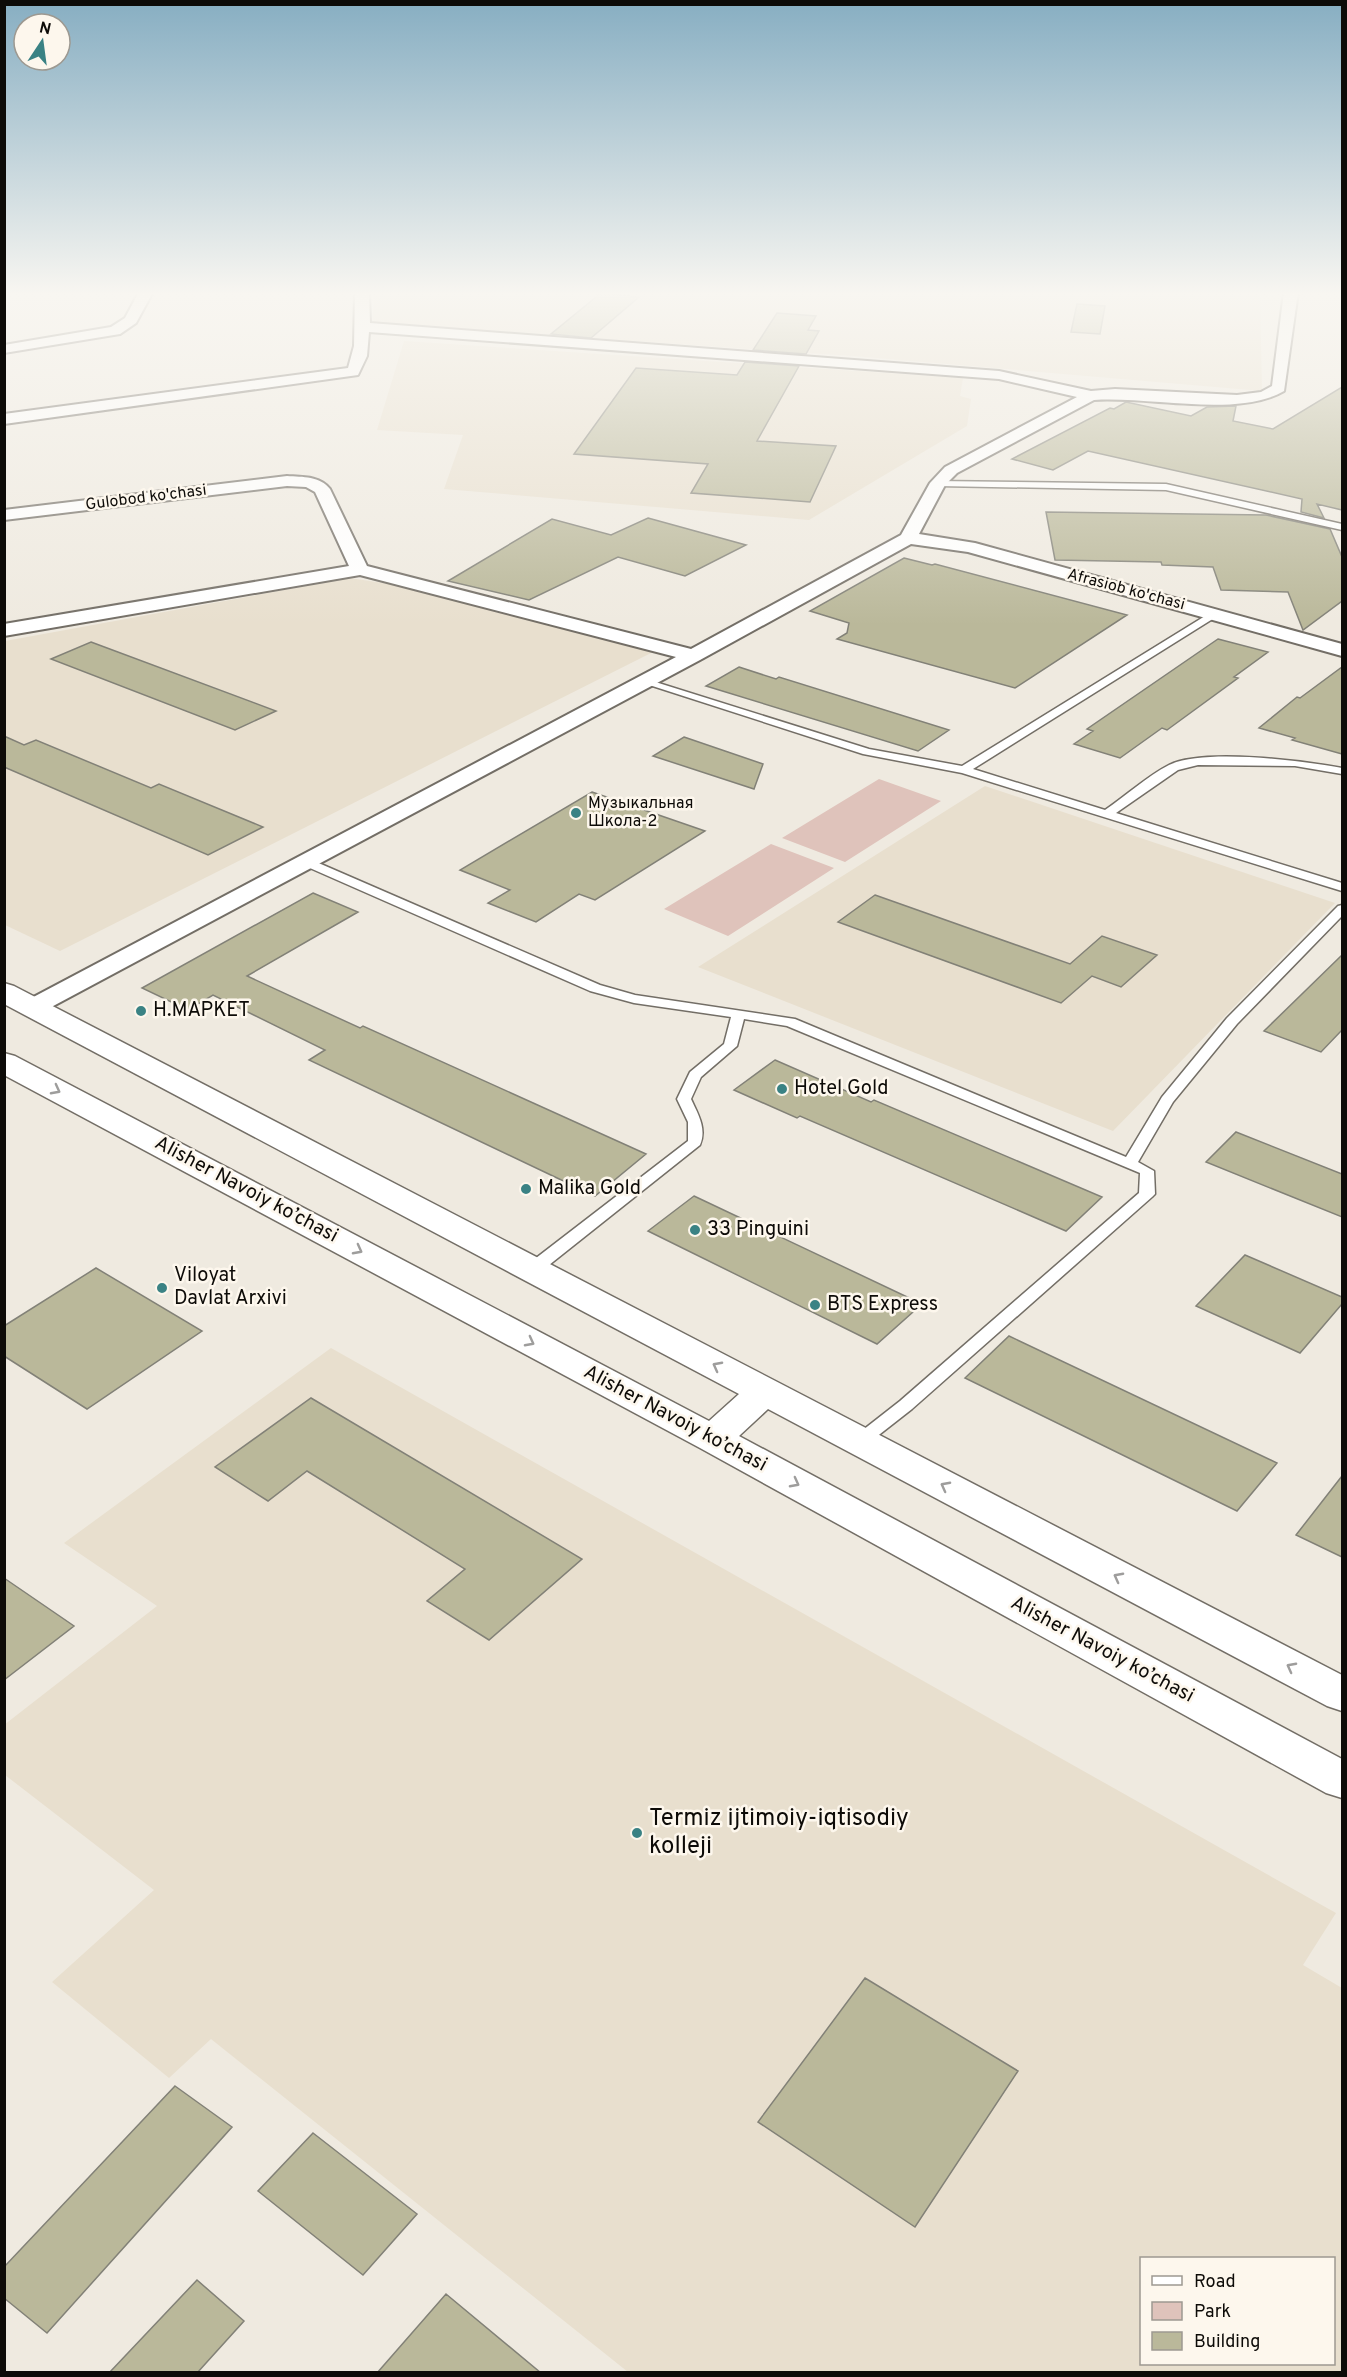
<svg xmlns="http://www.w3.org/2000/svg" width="1347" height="2377" font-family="Overpass,sans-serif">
  <rect width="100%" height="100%" fill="#efeae0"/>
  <path fill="#e8dfce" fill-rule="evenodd" d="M375 292H1260L1262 391 853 356 372 323Z
    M404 341 963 378 960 396 971 399 967 426 809 520 444 489 463 435 377 430Z
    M350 578 409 587 653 652 60 951 5 925V641Z
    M985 786 1335 903 1113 1131 698 967Z
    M331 1348 1336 1913 1303 1965 1342 1988V2372H628L211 2039 169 2078 52 1982 154 1890 5 1775 4 1725 157 1606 64 1543ZM1142 2258H1334V2364H1142Z"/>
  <path fill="#dfc3bb" d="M879 779 941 801 845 862 782 838Z
    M771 844 834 868 728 936 664 909Z"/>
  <path fill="#bab89a" stroke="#828177" stroke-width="1.5" d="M601 293 639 297 591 338 551 334Z
    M1077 304 1105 306 1100 334 1071 332Z
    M777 313 816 316 808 330 819 331 806 354 753 350Z
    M745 362 799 366 757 441 836 446 810 502 691 493 708 464 574 454 636 368 737 375Z
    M1342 387V510L1317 504 1324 518 1301 512 1302 499 1088 451 1053 470 1012 459 1110 408 1114 409 1126 402 1191 416 1207 407 1236 406 1233 421 1273 429Z
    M1046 512 1266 515 1330 529 1342 557V601L1303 630 1288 592 1221 590 1213 567 1162 565 1161 562 1055 560Z
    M648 518 746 545 685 576 618 557 529 600 448 581 552 519 611 535Z
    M904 558 932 565 935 564 1127 615 1015 688 837 639 847 633 849 623 810 611Z
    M1218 639 1268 652 1234 677 1238 678 1167 730 1162 728 1120 758 1074 744 1093 731 1087 729Z
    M91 642 276 711 235 730 51 659Z
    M739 667 776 679 779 677 949 730 918 751 706 686Z
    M1342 667V754L1292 740 1295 738 1259 728 1297 697 1300 698Z
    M4 736 24 745 36 740 151 788 159 784 263 827 208 855 4 767Z
    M684 737 763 764 754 789 653 756Z
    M592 792 705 831 595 900 579 894 536 922 488 903 510 890 460 870Z
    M313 893 358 912 247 976 360 1028 363 1026 646 1154 595 1196 309 1060 325 1050 213 995 188 1010 142 988Z
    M875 895 1070 964 1102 936 1157 955 1121 987 1092 976 1061 1003 838 922Z
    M1342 955V1030L1321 1052 1264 1031Z
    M775 1060 871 1102 874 1100 1102 1197 1066 1231 800 1116 797 1118 734 1090Z
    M1236 1132 1342 1174V1217L1206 1162Z
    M694 1196 922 1304 877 1344 648 1231Z
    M1245 1255 1342 1297V1304L1300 1353 1196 1306Z
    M96 1268 202 1331 87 1409 4 1356V1326Z
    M1009 1336 1277 1463 1237 1511 965 1378Z
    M311 1398 582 1559 489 1640 427 1601 465 1569 307 1471 268 1501 215 1467Z
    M1342 1476V1557L1296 1535Z
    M4 1578 74 1626 4 1680Z
    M865 1978 1018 2071 915 2227 758 2122Z
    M175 2086 232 2127 47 2333 4 2298V2267Z
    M313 2133 417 2214 363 2275 258 2191Z
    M197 2280 244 2321 197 2373H109Z
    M446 2294 541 2373H377Z"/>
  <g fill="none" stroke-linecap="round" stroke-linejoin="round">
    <defs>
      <path id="lane" d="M935 481 1166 484 1342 524V530L1166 490 938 486 934 483Z
        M1210 613 1219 615 973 769 1105 810C1126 796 1147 776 1169 765 1204 748 1304 761 1342 768V774L1295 766 1198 765 1178 770 1116 813 1342 883V891L962 773 863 754 640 682 649 680 869 749 962 766Z
        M307 858 600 985 635 995 795 1019 1126 1157 1162 1097 1227 1018 1338 906 1342 905V916L1237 1024 1173 1102 1138 1162 1154 1171 1155 1194 1152 1197 912 1409 866 1445H854L851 1441 854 1437 900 1401 1139 1193 1140 1173 787 1026 744 1019 737 1046 701 1077 691 1099C698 1114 707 1129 700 1145L539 1273H527L525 1269 527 1265 688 1141V1122L677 1099 690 1072 724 1044 731 1017 634 1003 590 991 303 865 301 862Z"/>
      <path id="street" d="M139 292H153L136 323 120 334 4 353V345L111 327 125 318Z
        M355 292H369L370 323 999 371 1091 391 1115 389 1237 395 1261 392 1272 386 1284 292H1298L1284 391C1238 418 1149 396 1094 400L957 473 945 485 919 534 975 543 1342 644V656L968 552 911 544 700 660 42 1012 33 1015 24 1012 20 1007 24 1002 676 657 360 575 4 636V624L349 566 315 492 306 487 287 486 4 520V510L287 476C303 477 320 476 330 489L367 566 691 649 901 535 930 483 945 467 1077 397 999 379 369 332 367 356 358 375 4 424V414L348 368 354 346Z"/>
      <path id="primary" d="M4 983 14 986 1342 1675V1711L1327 1706 768 1409 739 1436 1342 1759V1798L1326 1793 700 1448 4 1075V1053L15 1056 709 1421 739 1394 4 1004Z"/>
    </defs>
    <use href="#lane" stroke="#736e66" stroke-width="3"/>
    <use href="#street" stroke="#736e66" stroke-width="4"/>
    <use href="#primary" stroke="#736e66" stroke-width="3"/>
    <use href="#lane" fill="#fff" fill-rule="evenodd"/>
    <use href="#street" fill="#fff" fill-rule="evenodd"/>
    <use href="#primary" fill="#fff" fill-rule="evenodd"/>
  </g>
  <defs><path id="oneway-chevron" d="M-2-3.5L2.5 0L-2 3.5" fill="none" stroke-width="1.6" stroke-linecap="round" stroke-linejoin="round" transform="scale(1.5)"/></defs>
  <g stroke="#9e9d9c">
    <use href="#oneway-chevron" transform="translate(56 1090) rotate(28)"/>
    <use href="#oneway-chevron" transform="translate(358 1250) rotate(28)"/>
    <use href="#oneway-chevron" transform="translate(530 1342) rotate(28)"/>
    <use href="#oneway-chevron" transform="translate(717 1366) rotate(-152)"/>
    <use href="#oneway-chevron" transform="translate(795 1483) rotate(28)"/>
    <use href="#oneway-chevron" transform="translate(945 1486) rotate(-152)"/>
    <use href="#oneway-chevron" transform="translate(1118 1577) rotate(-152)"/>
    <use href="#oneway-chevron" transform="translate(1291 1667) rotate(-152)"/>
  </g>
  <linearGradient id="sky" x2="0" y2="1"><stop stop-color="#87aec2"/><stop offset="0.47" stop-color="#f8f6f1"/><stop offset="1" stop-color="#f8f6f1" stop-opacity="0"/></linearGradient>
  <rect width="1347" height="625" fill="url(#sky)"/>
  <g fill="#3a8284" stroke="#fdf7ed" stroke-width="2">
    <circle cx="576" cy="813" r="6"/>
    <circle cx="141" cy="1011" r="6"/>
    <circle cx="782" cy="1089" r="6"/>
    <circle cx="526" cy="1189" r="6"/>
    <circle cx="695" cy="1230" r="6"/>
    <circle cx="162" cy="1288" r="6"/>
    <circle cx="815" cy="1305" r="6"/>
    <circle cx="637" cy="1833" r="6"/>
  </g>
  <g text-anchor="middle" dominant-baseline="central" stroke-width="5" stroke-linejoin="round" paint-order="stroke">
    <g font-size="16" fill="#0d0b08" stroke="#fdf7ed">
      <text transform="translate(146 498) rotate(-7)">Gulobod ko'chasi</text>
      <text transform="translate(1126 590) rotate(15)">Afrasiob ko'chasi</text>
    </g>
    <g font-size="16" fill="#0d0b08" stroke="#fdf7ed" text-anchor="start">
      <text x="588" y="804">Музыкальная<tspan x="588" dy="18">Школа-2</tspan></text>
    </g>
    <g font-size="20" fill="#0d0b08" stroke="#fdf7ed" text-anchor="start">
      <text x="153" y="1011">Н.МАРКЕТ</text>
      <text x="794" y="1089">Hotel Gold</text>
      <text x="538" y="1189">Malika Gold</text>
      <text x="707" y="1230">33 Pinguini</text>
      <text x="174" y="1276">Viloyat<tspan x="174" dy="23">Davlat Arxivi</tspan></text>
      <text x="827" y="1305">BTS Express</text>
    </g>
    <g font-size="20" fill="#0d0b08" stroke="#fdf7ed">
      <text transform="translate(246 1190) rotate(28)">Alisher Navoiy ko’chasi</text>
      <text transform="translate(675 1419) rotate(28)">Alisher Navoiy ko’chasi</text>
      <text transform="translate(1102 1650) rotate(28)">Alisher Navoiy ko’chasi</text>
    </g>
    <g font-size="24" fill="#0d0b08" stroke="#fdf7ed" text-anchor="start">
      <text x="649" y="1819">Termiz ijtimoiy-iqtisodiy<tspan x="649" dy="28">kolleji</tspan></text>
    </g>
  </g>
  <rect width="1347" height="2377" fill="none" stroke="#0d0b08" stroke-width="12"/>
  <rect x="1140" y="2257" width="195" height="108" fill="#fdf7ed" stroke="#9d9991" stroke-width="1.5"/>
  <rect x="1152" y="2276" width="30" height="9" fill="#ffffff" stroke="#9d9991" stroke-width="1.5"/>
  <text x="1194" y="2287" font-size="18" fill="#0d0b08">Road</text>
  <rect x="1152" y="2302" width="30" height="18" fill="#dfc3bb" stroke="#9d9991" stroke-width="1.5"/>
  <text x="1194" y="2317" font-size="18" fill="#0d0b08">Park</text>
  <rect x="1152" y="2332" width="30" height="18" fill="#bab89a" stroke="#9d9991" stroke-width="1.5"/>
  <text x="1194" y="2347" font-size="18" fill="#0d0b08">Building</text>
  <g transform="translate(42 42) rotate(13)"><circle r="28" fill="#fdf7ed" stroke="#9d9991" stroke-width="1.5"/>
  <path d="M0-4.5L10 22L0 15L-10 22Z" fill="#3a8284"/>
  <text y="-9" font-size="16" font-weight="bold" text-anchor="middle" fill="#0d0b08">N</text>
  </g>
</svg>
